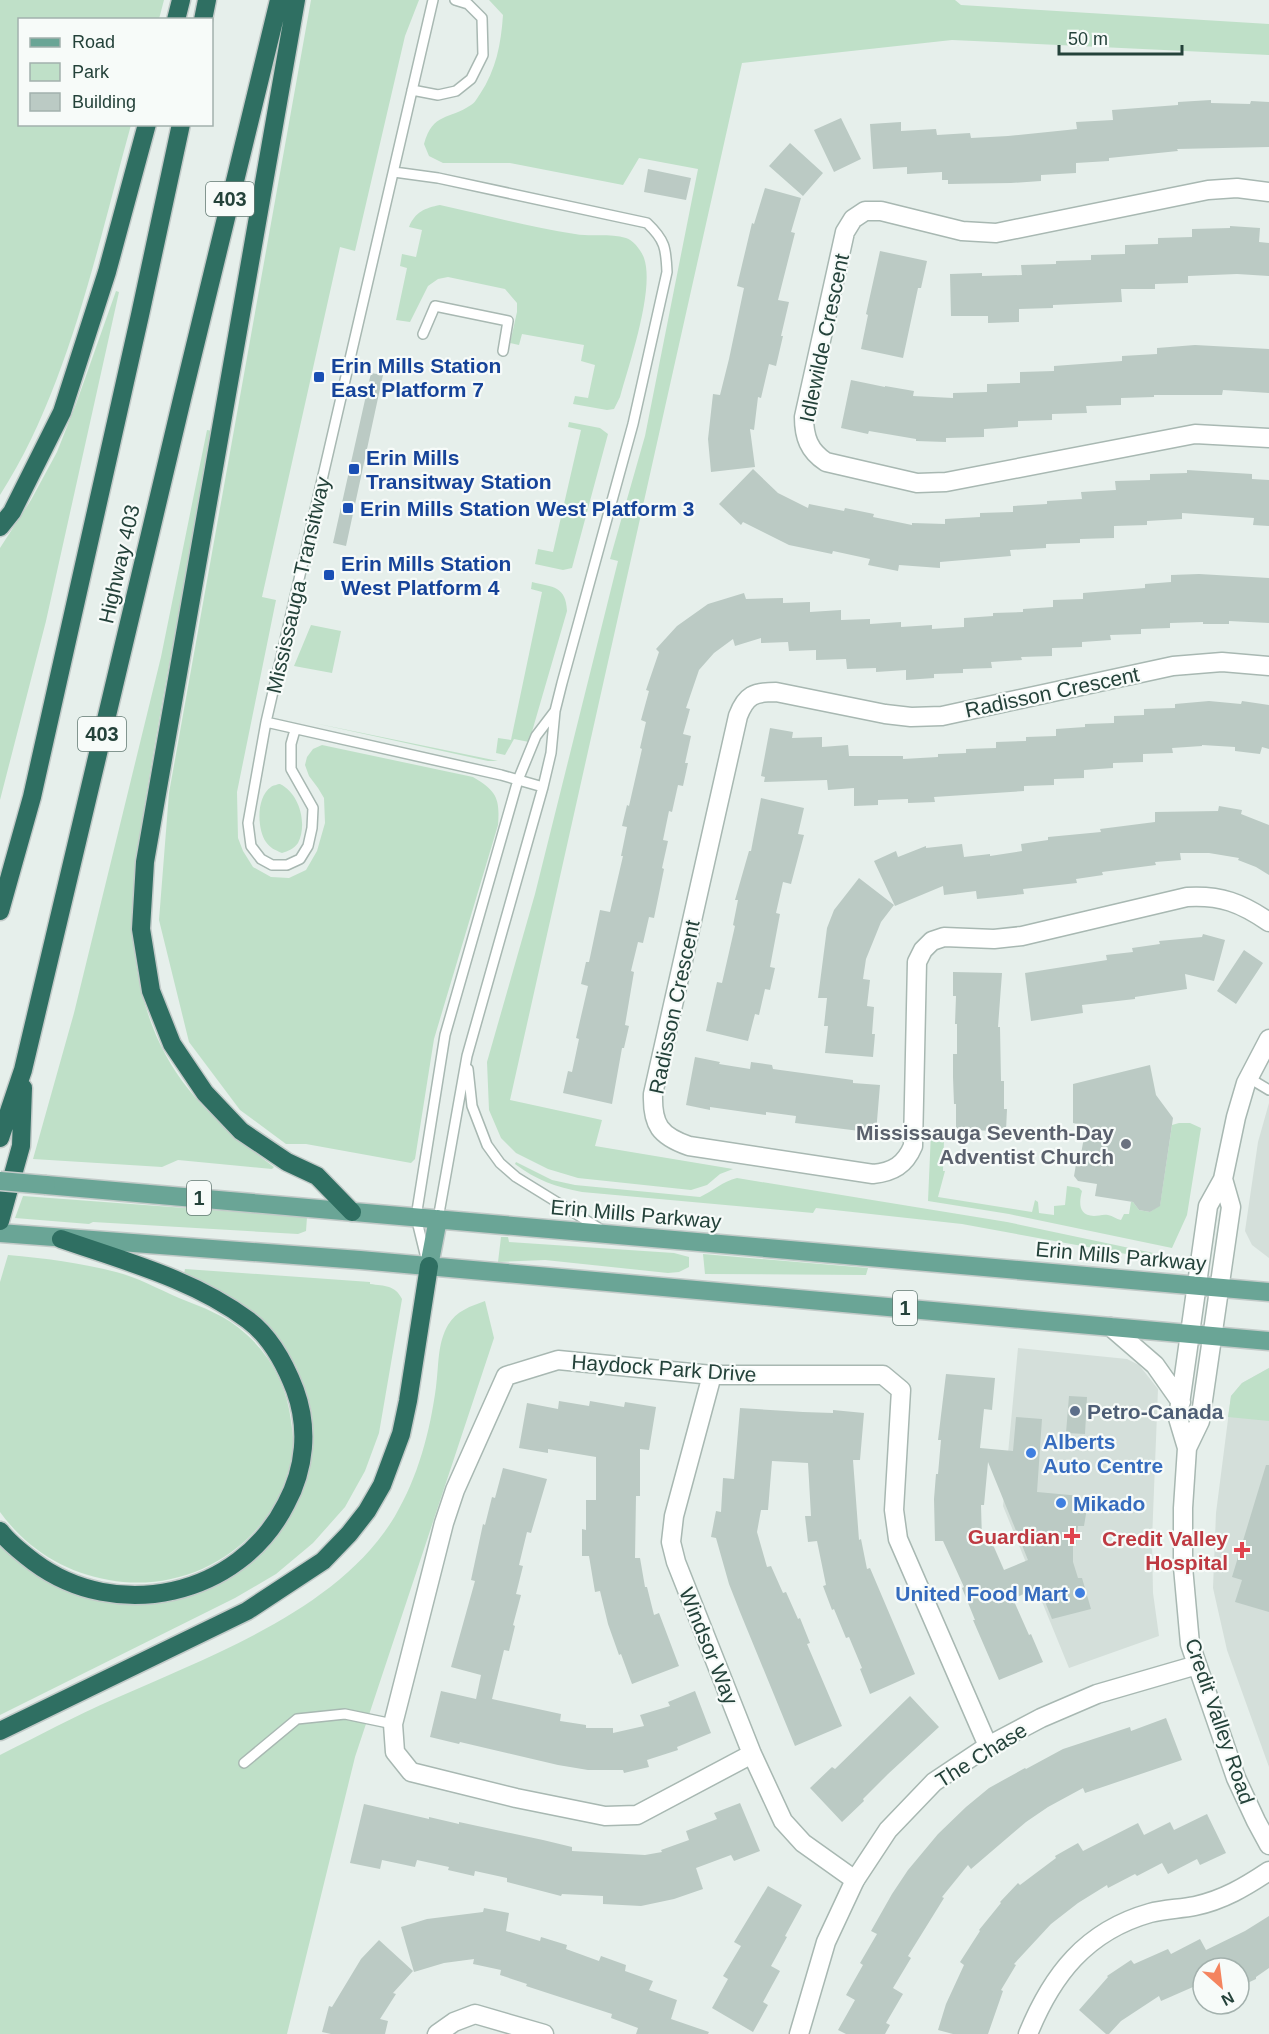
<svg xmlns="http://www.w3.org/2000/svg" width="1269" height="2034" font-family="Helvetica,sans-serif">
  <rect width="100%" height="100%" fill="#e6efeb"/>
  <path fill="#d4dfda" d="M1269 1103V1258L1252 1245 1245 1231 1258 1142Z
    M1018 1348 1127 1359 1139 1365 1158 1389 1152 1540 1153 1593 1159 1636 1069 1668 1003 1506Z
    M1269 1368V1767L1227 1650 1213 1588 1216 1513 1231 1396 1242 1383Z"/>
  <path fill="#bfe0c8" d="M0 0H164L159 19 20 20V124L131 125C98 244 68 390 0 495Z
    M311 0H419L405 36 355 251 340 247 262 597 276 600 237 792 238 838 243 851 253 867 271 877 289 878 306 870 317 851 325 823 324 798 318 788 309 776 305 765 307 757 313 749 322 745 473 777C497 791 500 799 498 825L434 1039 415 1159 411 1163 306 1144H286L240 1110 189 1042 159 920 169 793Z
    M489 0H955L961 5 1269 24V55L952 40 742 63 510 1100 602 1120 595 1146 733 1169 720 1174 707 1185 691 1190 578 1178 548 1169 516 1153 501 1138 489 1110 487 1062 535 894 618 561 610 559 645 436 698 169 639 158 623 185 510 163H443L429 156 424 144C433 112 449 120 471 105 475 103 477 98 480 94 496 70 501 44 503 15Z
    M440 205C485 215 530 227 575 234 591 237 610 233 626 238 633 240 641 250 644 258 655 289 629 364 620 397L614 409 607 410 573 404 575 396 588 398 595 365 581 361 584 345 522 334 519 345 510 343 517 312V303L505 289 448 277 438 279 428 286 410 322 396 320 407 268 400 266 402 254 416 257 422 230 409 227C415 212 425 208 440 205Z
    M116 291 119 292 46 621 0 800V548L31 500 57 452 76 404Z
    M569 422 600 428 608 434 572 568 563 570 535 564 538 549 553 552 581 430 568 427Z
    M207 430 213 431C198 513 182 595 167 676 159 721 151 765 144 810 133 886 124 951 152 1025 176 1089 221 1127 274 1167L272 1169 178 1160 162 1167 33 1159 74 1013 161 657Z
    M532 582C553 587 566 586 567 611L529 742 514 739 505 755 496 753 498 738 511 740 542 592 531 589Z
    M311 625 341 631 332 673 294 666Z
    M314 723 498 761H488Z
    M280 784C299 793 308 823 298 843 294 849 288 851 282 853 275 850 270 848 266 842 257 829 256 797 271 787 272 786 278 784 280 784Z
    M1179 1123H1190L1201 1128 1187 1215 1172 1248 1009 1214 928 1201 931 1132 944 1140 943 1171H945L938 1197 1032 1212 1035 1200 1038 1202 1039 1213 1054 1215V1206L1065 1205 1067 1186 1079 1188 1082 1191C1079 1202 1078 1216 1094 1216 1098 1216 1103 1214 1108 1215 1113 1216 1116 1219 1121 1220L1124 1214H1129L1131 1202H1133L1139 1210 1150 1212 1160 1205 1172 1125Z
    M516 1162 552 1180 575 1185 700 1197C713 1191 723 1181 737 1178L1007 1222 1158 1254 1156 1262H1142L1126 1254 962 1224 816 1208 813 1213 582 1192C556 1187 536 1180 515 1164Z
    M23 1196 307 1217 306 1231 298 1234 93 1222 89 1224 15 1218Z
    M501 1237H508L509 1242 674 1253 689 1257V1267L679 1272 668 1273 545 1260 498 1262Z
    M703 1254 868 1268 866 1275 705 1274Z
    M8 1255C44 1258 81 1263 116 1272 137 1277 158 1289 179 1298 202 1307 227 1316 246 1334 272 1357 287 1387 291 1421 292 1429 294 1439 293 1448 283 1537 195 1596 109 1580 64 1572 27 1549 0 1512V1282Z
    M185 1269 370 1282V1284C385 1286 395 1285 402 1299L379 1433 365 1471 345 1507 313 1543 276 1574 235 1598 0 1715V1542L94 1598 129 1603 165 1600 199 1592 233 1575 259 1556 283 1527 303 1491 313 1441 311 1409 296 1366 281 1341 258 1319 184 1274Z
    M485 1301 494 1338 355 1757 287 2034H0V1755C38 1736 75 1716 114 1699 210 1656 339 1610 395 1516 418 1477 430 1432 436 1387 439 1366 437 1344 448 1325 456 1311 471 1306 485 1301Z
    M1269 1368V1421L1228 1417 1231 1396 1242 1383Z"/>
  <path fill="#bbcac4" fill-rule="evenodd" d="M1211 100V103L1250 104 1251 101 1269 102V147L1177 149 1178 151 1109 158V161L1076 163V173L1041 175V181L1011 183 948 184V180H942V172L907 174V167L873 169 870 124 901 122V131L936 129 937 135 970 133 971 138 1008 136 1077 129 1076 122 1113 120 1112 110 1178 105V102Z
    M841 118 861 159 834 172 814 130Z
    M790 143 823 173 803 196 769 166Z
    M648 169 691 178 686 200 644 192Z
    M765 188 801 198 791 232 795 233 778 300 789 302 781 336H783L776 366 769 364 761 398 758 397 754 430 750 429 755 467 711 472 708 439 713 394 720 395 729 359 744 288 737 286 752 223 754 224Z
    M1230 226 1260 228 1259 242 1269 243V276L1237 274 1188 276V283L1155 284V289H1121L1122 302 1053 305V308L1019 309V322L988 323V316H951L950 274 982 273V276L1022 275 1021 265 1056 264V261L1091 260V255L1125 254V245L1158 244V238L1192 237V229L1230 228Z
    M880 251 927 261 921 288H918L903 358 861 349 868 315 866 314Z
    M1195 345 1269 349V393L1223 390 1222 395H1154V397L1121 398V405L1086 406 1087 413 1052 414V420L1018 421V427L984 429V437L946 438V442L916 441V439L869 431 868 434 841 428 851 380 885 387V386L914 391 913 396 953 398V393L987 392V384L1020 383V372L1054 371V366L1122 361V356L1157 354V348Z
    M371 373 383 375 346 546 333 543Z
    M753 469 778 493 808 508 809 504 844 511 845 508 874 514 873 517 912 525V523L945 524V519L980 517V513L1013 512V506L1047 504V501L1082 499 1081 492 1116 490 1115 481 1150 480V474L1187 473V470L1252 474V479L1269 480V526L1253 525 1254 518 1182 513V519L1147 521V525L1114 526V538L1080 539V543L1046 544V548L1010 550 1011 556 940 562V568L899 565 898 571 868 565 870 559 833 551 832 554 789 545 743 522 741 525 719 504Z
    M1199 574 1269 578V623L1229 621V624H1203V622L1170 623V628L1141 629V634L1110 635 1111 640 1082 642V647L1052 648V656L1021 657 1022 660 991 662 992 668 963 669V673L934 674V678L906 680V670L876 672V668L847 669 846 659 816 660V650L789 651 788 642 761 643V638L735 646 733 639 714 653 699 670 686 708 690 709 683 734 691 736 685 763H688L683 786 678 785 672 812 669 811 663 840 668 841 662 868 664 869 654 918 649 917 643 943 638 942 631 971 634 972 625 1025 629 1026 624 1048H622L612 1104 563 1093 568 1071 572 1072 579 1039 576 1038 588 986 581 984 586 962H589L600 910 610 912 623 856H621L627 827 622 826 627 805 629 806 642 749 640 748 646 722 641 720 649 691 646 690 659 652 656 649 677 626 708 604 744 593 746 599 783 598V603L810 602V612L841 610V620L870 619V624L901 622V627L932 625V629L964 627V618L993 616V613L1023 612V609L1053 607V600L1083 599V593L1145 588V584L1171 582V575Z
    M1209 701 1241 704 1242 701 1269 705V749L1262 747 1260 754 1235 751V747L1202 745V746L1172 748 1173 753 1143 754V762L1113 763V768L1084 770V778L1054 779V785L1024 786V791L934 797 935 802 908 803V799L878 800V805L854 806V788L828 790 827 780 764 782 765 777 761 776 770 728 793 732 792 738 822 737V747L848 745 849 756H903V759L938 757V754L966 753V749L996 748V742L1026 741V737L1056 736V729L1085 727V724L1114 723V716L1144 715V709L1175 708V704Z
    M761 798 804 808 798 834 804 835 791 884 783 882 776 913 780 914 770 967 775 968 770 990 765 989 759 1015 755 1014 748 1041 706 1031 717 982 722 983 735 926 733 925 738 900H735L749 851H751Z
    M1219 806 1242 810 1241 814 1269 825V875L1256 867 1238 860 1239 858 1209 853H1180L1181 860 1155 862 1156 865 1102 872 1103 875 1076 879 1077 883 1023 889 1024 894 977 899 976 891 944 895 943 886 895 906 874 861 896 851 898 857 926 846V848L962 844 964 857 990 854V856L1022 851 1021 844 1048 840V837L1101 832 1100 829 1155 822V812L1218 811Z
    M859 878 894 905 881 922 866 959 863 979 870 980 867 1006 874 1007 872 1034H875L873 1057 825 1053 828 1026H824L827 998H818L827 928 834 910Z
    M1203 934 1225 940 1214 981 1185 974 1187 989 1135 997V999L1082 1005 1083 1013 1031 1021 1025 973 1107 960 1106 955 1133 952 1132 948 1160 944 1159 941 1202 937Z
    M1244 950 1263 963 1236 1004 1217 991Z
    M953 972 1002 973 998 1027H1000L1001 1081H1004V1109H1007L1006 1131 956 1130V1104H954L953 1077V1054H957V1024H955L956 996H953Z
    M695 1057 720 1062 719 1064 750 1069 751 1062 772 1065 773 1069 853 1080V1083L880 1085 876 1133 795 1123 796 1116 766 1112V1115L710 1107V1110L686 1105Z
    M1150 1065 1156 1095 1173 1118 1160 1206 1150 1212 1139 1210 1133 1202 1095 1196 1097 1184 1078 1181 1074 1176 1078 1153 1081 1154 1086 1126 1073 1123V1084Z
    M946 1374 995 1378 992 1410 984 1409 980 1448 1013 1451 1016 1417 1042 1419 1037 1492 1081 1496V1500L1088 1502 1084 1526H1078L1076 1545H1073V1562L1078 1578H1082L1091 1609 1052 1619 1039 1587 1013 1599 1029 1635 1031 1634 1043 1662 999 1680 973 1620H975L962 1588 964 1587 943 1541H935L934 1499 936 1474H938L941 1440H938ZM988 1462 1028 1560 1004 1570 990 1538 982 1541 981 1505H984Z
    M1069 1396 1087 1397 1085 1434 1066 1433Z
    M559 1401 589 1406 590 1401 624 1407 625 1402 656 1407 649 1450 640 1449V1496H636L635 1558H640L645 1587H647L654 1615 659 1613 679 1666 632 1684 621 1654 619 1655 608 1624 600 1591 595 1592 589 1556H582V1529L586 1530V1500H596V1457L548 1449V1453L519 1448 527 1403 558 1409Z
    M740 1408 803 1412 833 1413V1410L864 1413 860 1460H853L859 1540 861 1539 867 1569 870 1568 915 1674 870 1694 860 1669 862 1668 849 1637 846 1638 834 1609 832 1610 823 1586 826 1585 817 1541 808 1542 805 1516H811L808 1463 772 1461 768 1510H761L757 1532 767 1567 771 1566 783 1593 786 1592 798 1619 800 1618 810 1643 807 1644 842 1726 795 1746 740 1612 729 1584 716 1538 711 1537 716 1511 721 1512 723 1478 734 1479Z
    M1266 1465H1269V1612L1235 1602 1242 1580 1232 1577Z
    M503 1468 547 1479 531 1533 527 1532 519 1565 523 1566 516 1594 521 1595 513 1625 515 1626 509 1651 504 1650 492 1699 561 1714 560 1721 586 1725V1728H613V1733L644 1726 640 1715 670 1706 668 1702 695 1691 711 1733 677 1747 678 1750 647 1760 649 1767 624 1773 623 1770H588L558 1765 460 1742 459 1744 430 1737 441 1691 476 1699 481 1675 451 1667 475 1581 471 1580 483 1524 485 1525 492 1497 495 1498Z
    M910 1696 939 1727 888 1774 863 1799 864 1801 842 1822 810 1788 832 1767 835 1769Z
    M1166 1718 1182 1760 1085 1793 1083 1788 1048 1807 1026 1822 971 1869 968 1865 942 1897 944 1898 908 1956 911 1958 893 1988 903 1994 886 2023 890 2025 885 2034H846L838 2030 855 2000 846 1995 863 1965 860 1963 877 1934 871 1931 892 1894 908 1870 938 1834 966 1807 989 1788 1025 1768 1026 1769 1063 1749 1130 1727 1131 1731Z
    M740 1803 760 1851 734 1861 731 1855 696 1868 703 1889 674 1899 641 1906 603 1904V1896L562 1894 561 1896 507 1882V1878L475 1871 474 1876 448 1870 449 1867 417 1860 415 1867 382 1860 380 1869 350 1863 364 1804 429 1819V1817L459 1824V1822L543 1840 572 1847V1851L645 1855 662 1852 661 1850 689 1840 686 1831 717 1819 714 1813Z
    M1207 1814 1226 1853 1200 1865 1197 1859 1168 1874 1162 1863 1137 1876 1135 1874 1108 1888 1107 1885 1078 1903 1051 1924 1014 1964 1016 1965 1001 1990 1003 1991 988 2034H953L938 2030 946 2004 964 1965 960 1962 980 1931 979 1930 1001 1903 1000 1902 1018 1883 1020 1885 1056 1858 1055 1856 1078 1843 1083 1851 1138 1823 1144 1835 1170 1822 1174 1830Z
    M768 1886 802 1905 785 1936 787 1937 771 1966 780 1971 763 2002 768 2005 753 2032 712 2008 728 1979 723 1976 741 1946 734 1942Z
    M484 1908 509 1913 506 1931 540 1941 541 1937 567 1945 566 1949 599 1961 601 1956 626 1965 625 1971 653 1981 649 1990 677 2000 671 2019 709 2032 708 2034H636L638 2028 611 2018 612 2014 526 1986 527 1984 500 1975 501 1970 473 1964 474 1959 444 1963 414 1972 401 1927 427 1919 483 1912Z
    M1269 1916V1968L1256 1977V1979L1239 1987V1968H1203V2006L1193 1987 1161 2001 1159 1996 1121 2021 1109 2034H1106L1079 2010 1108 1977 1107 1976 1131 1960 1134 1964 1168 1949 1171 1954 1200 1939 1206 1950 1245 1931Z
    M379 1940 413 1971 393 1993 396 1994 380 2019 388 2021 385 2034H331L322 2032 329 2006 332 2007 361 1959Z"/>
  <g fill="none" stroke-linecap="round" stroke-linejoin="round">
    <defs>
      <path id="service" d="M433 0 266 722 501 775 543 787
        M412 90 438 95 456 91 471 79 483 55 482 18 468 4 455 0
        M394 172 438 178 647 223C665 240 666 248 667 272L633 424 562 683 555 711 551 753 543 787 467 1056 438 1219
        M423 334 435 306 508 321 503 351
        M266 722 248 823 251 846 261 859 272 865H287L300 859 308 846 312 828 313 808 291 769V744L295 730
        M468 1069 472 1106 487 1145 500 1163 516 1177 602 1230
        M1249 1078 1269 1090
        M426 1258 416 1217 445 1035 518 780 536 736 555 711
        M244 1763 297 1719 345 1714 393 1724"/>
      <path id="minor" d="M1269 192 1237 188 1208 190 996 233 962 231 881 211H865L853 219 845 232 804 417C804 437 809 451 826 462L917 483 946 482 1195 434 1269 438
        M1269 666 1222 662 1173 666 942 716 911 717 885 714 776 692C754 692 746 695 738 716L653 1094C652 1125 660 1136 689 1146L873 1174C893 1172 905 1165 913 1146L917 962 923 950 932 941 944 937 994 939 1022 936 1187 897C1221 895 1241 903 1269 922
        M712 1375 674 1516 671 1542 676 1562 752 1754 783 1821 803 1843 855 1880
        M752 1754 637 1815 605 1816 516 1798 411 1772 395 1752 393 1724 444 1523 455 1490 506 1376 558 1360 712 1375H883L901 1390 894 1510 898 1539 988 1746
        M437 2034 454 2022 475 2014 544 2034
        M1028 2034C1052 1975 1086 1931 1150 1913 1164 1909 1180 1909 1195 1906 1223 1900 1245 1887 1269 1871"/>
      <path id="tertiary" d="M1269 1039 1246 1083 1236 1117 1223 1179 1208 1206 1178 1418 1187 1448 1183 1508V1567L1190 1644 1236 1778 1256 1821 1269 1845
        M1111 1327 1155 1365 1181 1402
        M1187 1448 1200 1421 1231 1207 1223 1179
        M799 2034 826 1942 855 1880 888 1830 934 1782 988 1746 1041 1718 1097 1694 1197 1665"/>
      <path id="primary" d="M46 1185 1269 1292
        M0 1233 360 1260 1269 1341
        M429 1266 438 1219"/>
      <path id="motorway" d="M296 0 145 862 141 929 151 991 172 1044 205 1093 241 1131 287 1162 317 1176 352 1212
        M176 20 181 0
        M203 20 207 0
        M0 527 12 512 62 412 107 272 147 124
        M0 911 32 797 140 315 181 124
        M0 1138 23 1070 182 399 279 0
        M0 1221 21 1146 23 1088
        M0 1531C9 1543 22 1553 34 1562 116 1623 239 1597 286 1504 305 1469 309 1428 295 1390 285 1364 271 1337 248 1320 193 1279 124 1261 61 1239
        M0 1731 247 1611 323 1561 349 1534 367 1511 382 1485 401 1434 408 1401 429 1266"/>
    </defs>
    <use href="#service" stroke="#a8b8b2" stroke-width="12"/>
    <use href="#minor" stroke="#a8b8b2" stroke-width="21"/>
    <use href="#tertiary" stroke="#a8b8b2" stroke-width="21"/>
    <use href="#primary" stroke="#c2cac8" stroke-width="21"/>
    <use href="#motorway" stroke="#c2cac8" stroke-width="21"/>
    <use href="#service" stroke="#fff" stroke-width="9"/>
    <use href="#minor" stroke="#fff" stroke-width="18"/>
    <use href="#tertiary" stroke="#fff" stroke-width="18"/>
    <use href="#primary" stroke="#6aa596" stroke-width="18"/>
    <use href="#motorway" stroke="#2f6f62" stroke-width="18"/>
    <defs>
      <path id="primary-bridge" d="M0 1181 46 1185"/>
    </defs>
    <use href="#primary-bridge" stroke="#c2cac8" stroke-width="21" stroke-linecap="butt"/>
    <use href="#primary-bridge" stroke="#6aa596" stroke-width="18"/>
  </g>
  <g fill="#1a4fb4" stroke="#f7fbf9" stroke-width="2">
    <rect x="313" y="371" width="12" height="12" rx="3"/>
    <rect x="348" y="463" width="12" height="12" rx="3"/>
    <rect x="342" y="502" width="12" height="12" rx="3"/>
    <rect x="323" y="569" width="12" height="12" rx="3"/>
  </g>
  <circle fill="#6b7280" stroke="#f7fbf9" stroke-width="2" cx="1126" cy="1144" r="6"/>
  <circle fill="#5c6f8a" stroke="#f7fbf9" stroke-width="2" cx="1075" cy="1411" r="6"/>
  <g fill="#3f7fe0" stroke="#f7fbf9" stroke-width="2">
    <circle cx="1031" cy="1453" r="6"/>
    <circle cx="1061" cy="1503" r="6"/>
    <circle cx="1080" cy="1593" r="6"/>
  </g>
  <g fill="#e0444e" stroke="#f7fbf9" stroke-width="2">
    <path d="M1069 1527h6v6h6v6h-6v6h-6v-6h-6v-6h6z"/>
    <path d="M1239 1541h6v6h6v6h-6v6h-6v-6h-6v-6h6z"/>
  </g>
  <g text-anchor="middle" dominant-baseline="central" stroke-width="4.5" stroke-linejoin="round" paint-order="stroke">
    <g fill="#f7fbf9" stroke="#637a73" stroke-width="1.5">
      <rect x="206" y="182" width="48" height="34" rx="4.5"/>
      <rect x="78" y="717" width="48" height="34" rx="4.5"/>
      <rect x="187" y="1181" width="24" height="34" rx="4.5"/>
      <rect x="893" y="1291" width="24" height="34" rx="4.5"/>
    </g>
    <g font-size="20" font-weight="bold" fill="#24423a">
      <text x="230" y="199">403</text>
      <text x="102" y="734">403</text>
      <text x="199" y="1198">1</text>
      <text x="905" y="1308">1</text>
    </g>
    <g font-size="21" fill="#24423a" stroke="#f7fbf9">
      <text transform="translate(824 338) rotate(-78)">Idlewilde Crescent</text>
      <text transform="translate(119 564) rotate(-77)">Highway 403</text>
      <text transform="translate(298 585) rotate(-77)">Mississauga Transitway</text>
      <text transform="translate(1052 692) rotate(-12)">Radisson Crescent</text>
      <text transform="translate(674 1007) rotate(-78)">Radisson Crescent</text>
      <text transform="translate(636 1214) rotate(5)">Erin Mills Parkway</text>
      <text transform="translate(1121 1256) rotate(5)">Erin Mills Parkway</text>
      <text transform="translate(664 1368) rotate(4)">Haydock Park Drive</text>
      <text transform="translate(709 1646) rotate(68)">Windsor Way</text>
      <text transform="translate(1220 1721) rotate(71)">Credit Valley Road</text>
      <text transform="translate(981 1755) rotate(-32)">The Chase</text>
    </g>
    <g font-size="21" font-weight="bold" fill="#164399" stroke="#f7fbf9" text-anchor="start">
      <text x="331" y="365">Erin Mills Station<tspan x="331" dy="24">East Platform 7</tspan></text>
      <text x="366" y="457">Erin Mills<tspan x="366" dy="24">Transitway Station</tspan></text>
      <text x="360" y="508">Erin Mills Station West Platform 3</text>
      <text x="341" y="563">Erin Mills Station<tspan x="341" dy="24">West Platform 4</tspan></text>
    </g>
    <g font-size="21" font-weight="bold" fill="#5b616d" stroke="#f7fbf9" text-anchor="end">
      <text x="1114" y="1132">Mississauga Seventh-Day<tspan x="1114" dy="24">Adventist Church</tspan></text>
    </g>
    <g font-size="21" font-weight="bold" fill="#4e5e75" stroke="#f7fbf9" text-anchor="start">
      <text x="1087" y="1411">Petro-Canada</text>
    </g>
    <g font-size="21" font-weight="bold" fill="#366cbe" stroke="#f7fbf9" text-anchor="start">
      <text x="1043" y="1441">Alberts<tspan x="1043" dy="24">Auto Centre</tspan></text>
      <text x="1073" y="1503">Mikado</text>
      <text x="1068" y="1593" text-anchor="end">United Food Mart</text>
    </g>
    <g font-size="21" font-weight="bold" fill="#be3a42" stroke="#f7fbf9" text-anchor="end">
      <text x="1060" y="1536">Guardian</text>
      <text x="1228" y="1538">Credit Valley<tspan x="1228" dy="24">Hospital</tspan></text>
    </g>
  </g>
  <rect x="18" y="18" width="195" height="108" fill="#f7fbf9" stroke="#a3b1ad" stroke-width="1.5"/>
  <rect x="30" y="38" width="30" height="9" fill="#6aa596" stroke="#a3b1ad" stroke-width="1.5"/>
  <text x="72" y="48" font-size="18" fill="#24423a">Road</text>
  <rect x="30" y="63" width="30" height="18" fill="#bfe0c8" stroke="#a3b1ad" stroke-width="1.5"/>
  <text x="72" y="78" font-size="18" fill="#24423a">Park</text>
  <rect x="30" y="93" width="30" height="18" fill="#bbcac4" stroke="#a3b1ad" stroke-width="1.5"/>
  <text x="72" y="108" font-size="18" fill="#24423a">Building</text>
  <g transform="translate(1221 1986) rotate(152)"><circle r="28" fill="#f7fbf9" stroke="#a3b1ad" stroke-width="1.5"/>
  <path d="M0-4.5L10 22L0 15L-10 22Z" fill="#f4845f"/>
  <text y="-9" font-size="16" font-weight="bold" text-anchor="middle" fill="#24423a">N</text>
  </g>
  <path d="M1059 45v9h123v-9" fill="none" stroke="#24423a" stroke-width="3"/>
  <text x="1068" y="45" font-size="18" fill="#24423a" stroke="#f7fbf9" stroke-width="4.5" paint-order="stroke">50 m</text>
</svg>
